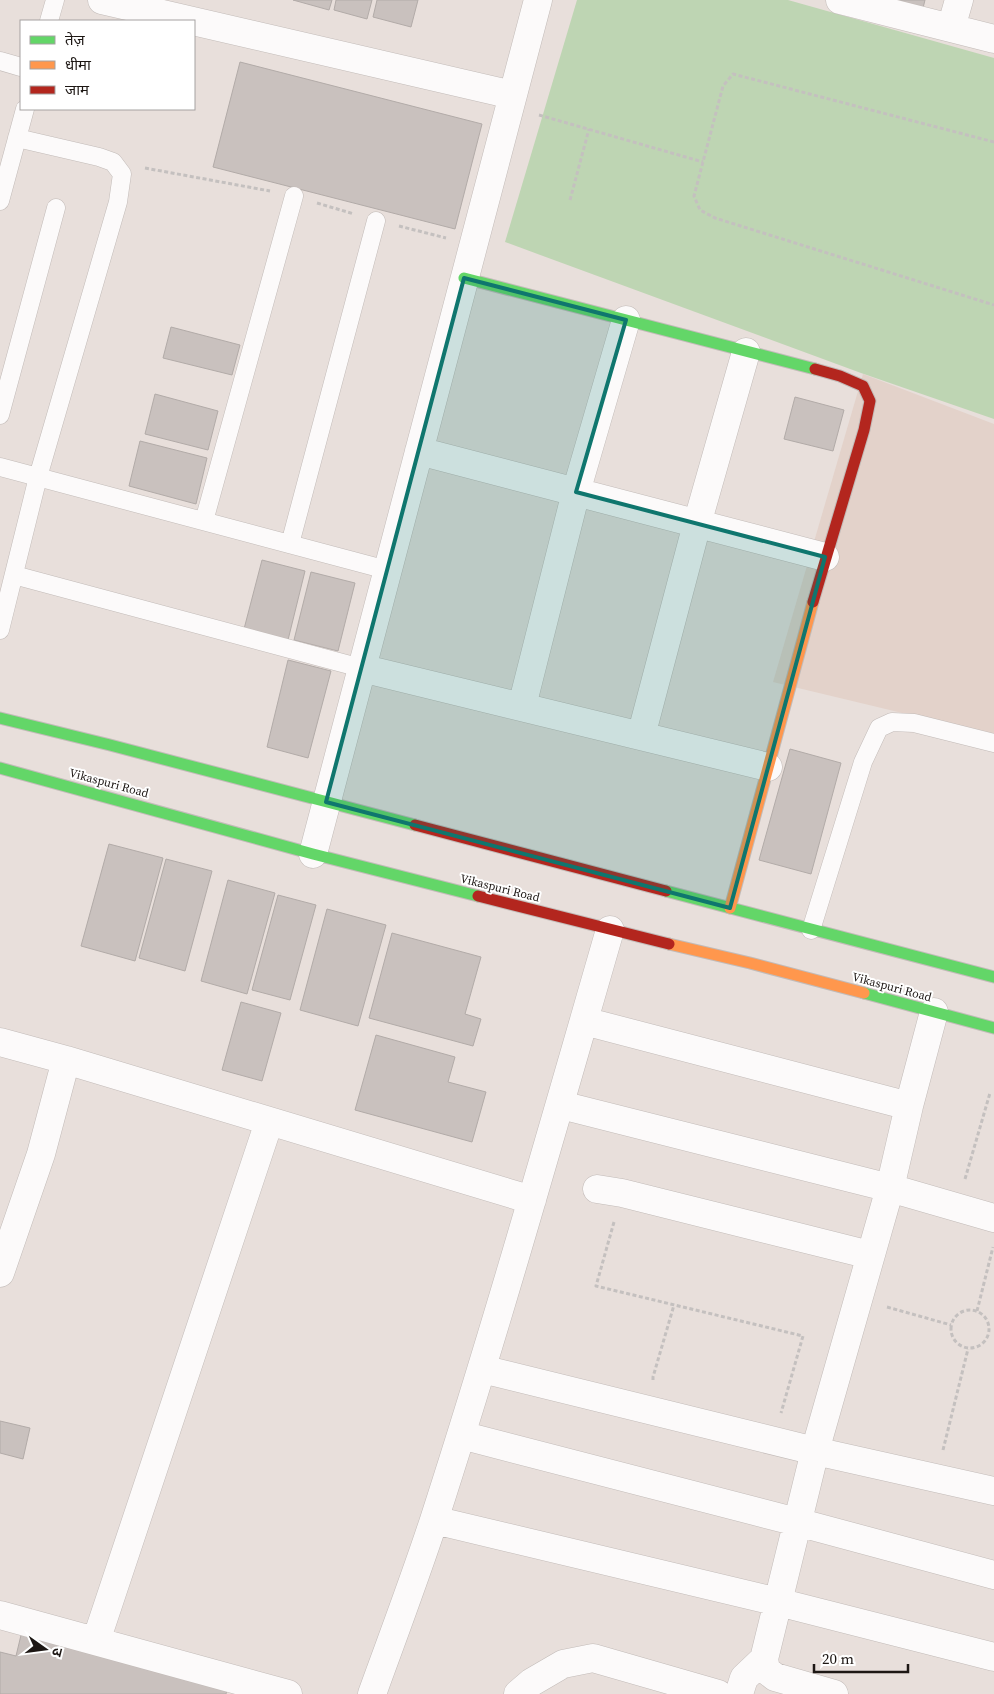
<svg xmlns="http://www.w3.org/2000/svg" width="994" height="1694" font-family="'Source Serif 4','Noto Sans Devanagari',serif">
  <rect width="100%" height="100%" fill="#e8dfdb"/>
  <path fill="#e3d2ca" d="M863 374 994 424V735L773 682Z"/>
  <path fill="#bed5b3" d="M577 0H788L994 58V419L861 373 505 242Z"/>
  <path fill="#c9c1be" stroke="#b2aba8" d="M293 0H332L329 10Z
    M336 0H372L367 19 334 10Z
    M377 0H418L411 27 373 17Z
    M878 0H925L922 12Z
    M240 62 482 124 455 229 213 167Z
    M171 327 240 345 232 375 163 358Z
    M155 394 218 411 208 450 145 434Z
    M795 397 844 410 833 451 784 439Z
    M140 441 207 458 196 504 129 486Z
    M262 560 305 571 288 640 244 629Z
    M311 572 355 583 338 651 294 640Z
    M288 660 331 671 308 758 267 747Z
    M790 749 841 763 811 874 759 860Z
    M109 844 163 858 135 961 81 946Z
    M166 859 212 871 185 971 139 958Z
    M228 880 275 893 247 994 201 981Z
    M278 895 316 905 290 1000 252 990Z
    M327 909 386 925 358 1026 300 1010Z
    M392 933 481 957 465 1014 481 1019 473 1046 369 1018Z
    M241 1002 281 1013 262 1081 222 1070Z
    M376 1035 455 1057 448 1082 486 1092 472 1142 355 1110Z
    M0 1421 30 1428 23 1459 0 1453Z
    M22 1631 229 1681 226 1694H0V1652L16 1656Z"/>
  <g fill="none" stroke-linecap="round" stroke-linejoin="round">
    <defs>
      <path id="lane" d="M49 21 55 0
        M0 61 21 67
        M0 201 25 109
        M0 415 56 208
        M0 467 387 570
        M204 521 294 196
        M290 544 376 221
        M14 575 361 668
        M0 630 38 477 118 202 122 174 113 162 99 157 17 138
        M811 930 863 762 879 728 892 722 914 723 994 743"/>
      <path id="street" d="M102 0 513 95
        M840 0 994 39
        M951 28 959 0
        M419 451 825 557
        M361 668 768 767
        M522 706 576 492 626 320
        M641 736 697 524 746 352
        M313 854 538 0
        M584 1021 909 1106
        M0 1042 66 1060 532 1200
        M561 1105 890 1188 994 1218
        M597 1189 622 1193 870 1255
        M0 1273 41 1154 66 1060
        M482 1369 815 1451 994 1491
        M461 1435 797 1522 994 1575
        M434 1520 778 1602 994 1657
        M0 1615 288 1694
        M96 1641 269 1122
        M372 1694C393 1636 415 1578 434 1520 497 1325 553 1127 610 930
        M518 1694 532 1682 563 1664 593 1658 718 1694
        M739 1694 744 1678 764 1659
        M834 1694 775 1677 766 1670 764 1659 815 1451 890 1188 909 1106 934 1012"/>
      <path id="fast" d="M464 278 815 369
        M0 718 110 745 415 825
        M0 768 313 854 478 896
        M666 891 994 977
        M864 993 994 1028"/>
      <path id="slow" d="M730 908 813 602
        M669 944 750 963 864 993"/>
      <path id="jam" d="M813 602 864 430 870 401 863 386 840 376 815 369
        M415 825 666 891
        M478 896 669 944"/>
    </defs>
    <use href="#lane" stroke="#c2bbb8" stroke-width="19"/>
    <use href="#street" stroke="#c2bbb8" stroke-width="29"/>
    <use href="#fast" stroke="#c2bbb8" stroke-width="13"/>
    <use href="#slow" stroke="#c2bbb8" stroke-width="13"/>
    <use href="#jam" stroke="#c2bbb8" stroke-width="13"/>
    <path stroke="#c4c0bf" stroke-width="3" stroke-dasharray="4 2.5" stroke-linecap="butt" d="M539 115 703 162
      M994 142 733 74 723 86 694 196 700 210 715 218 994 305
      M145 168 270 191
      M570 200 589 129
      M317 203 354 214
      M399 226 446 238
      M965 1179 990 1093
      M614 1222 596 1286 803 1336 781 1413
      M887 1307 951 1325
      M951 1329a19 19 0 1 1 38 0a19 19 0 1 1-38 0Z
      M977 1311 993 1247
      M653 1380V1377L674 1305
      M943 1450 968 1349"/>
    <use href="#lane" stroke="#fcfafa" stroke-width="18"/>
    <use href="#street" stroke="#fcfafa" stroke-width="28"/>
    <use href="#fast" stroke="#63d668" stroke-width="11"/>
    <use href="#slow" stroke="#ff974d" stroke-width="11"/>
    <use href="#jam" stroke="#b3261e" stroke-width="11"/>
  </g>
  <path fill="#0f766e" fill-opacity="0.2" stroke="#0f766e" stroke-width="4" stroke-linejoin="round" d="M464 278 626 320 576 492 825 557 730 908 326 802Z"/>
  <g text-anchor="middle" dominant-baseline="central" stroke-width="4" stroke-linejoin="round" paint-order="stroke">
    <g font-size="12" fill="#1d1714" stroke="#fff">
      <text transform="translate(109 783) rotate(15)">Vikaspuri Road</text>
      <text transform="translate(500 888) rotate(14)">Vikaspuri Road</text>
      <text transform="translate(892 987) rotate(15)">Vikaspuri Road</text>
    </g>
  </g>
  <rect x="20" y="20" width="175" height="90" fill="#ffffff" stroke="#a5a2a1"/>
  <rect x="30" y="36" width="25" height="8" fill="#63d668" stroke="#a5a2a1"/>
  <text x="65" y="45" font-size="15" fill="#1d1714">तेज़</text>
  <rect x="30" y="61" width="25" height="8" fill="#ff974d" stroke="#a5a2a1"/>
  <text x="65" y="70" font-size="15" fill="#1d1714">धीमा</text>
  <rect x="30" y="86" width="25" height="8" fill="#b3261e" stroke="#a5a2a1"/>
  <text x="65" y="95" font-size="15" fill="#1d1714">जाम</text>
  <g transform="translate(45 1649) rotate(104)" stroke="#ffffff" stroke-width="4" paint-order="stroke">
  <path d="M0-4L9 19L0 12L-9 19Z" fill="#1d1714"/>
  <text y="-8" font-size="14" font-weight="bold" text-anchor="middle" fill="#1d1714">उ</text>
  </g>
  <path d="M814 1664v8h94v-8" fill="none" stroke="#1d1714" stroke-width="2.5"/>
  <text x="822" y="1664" font-size="15" fill="#1d1714" stroke="#ffffff" stroke-width="4" paint-order="stroke">20 m</text>
</svg>
